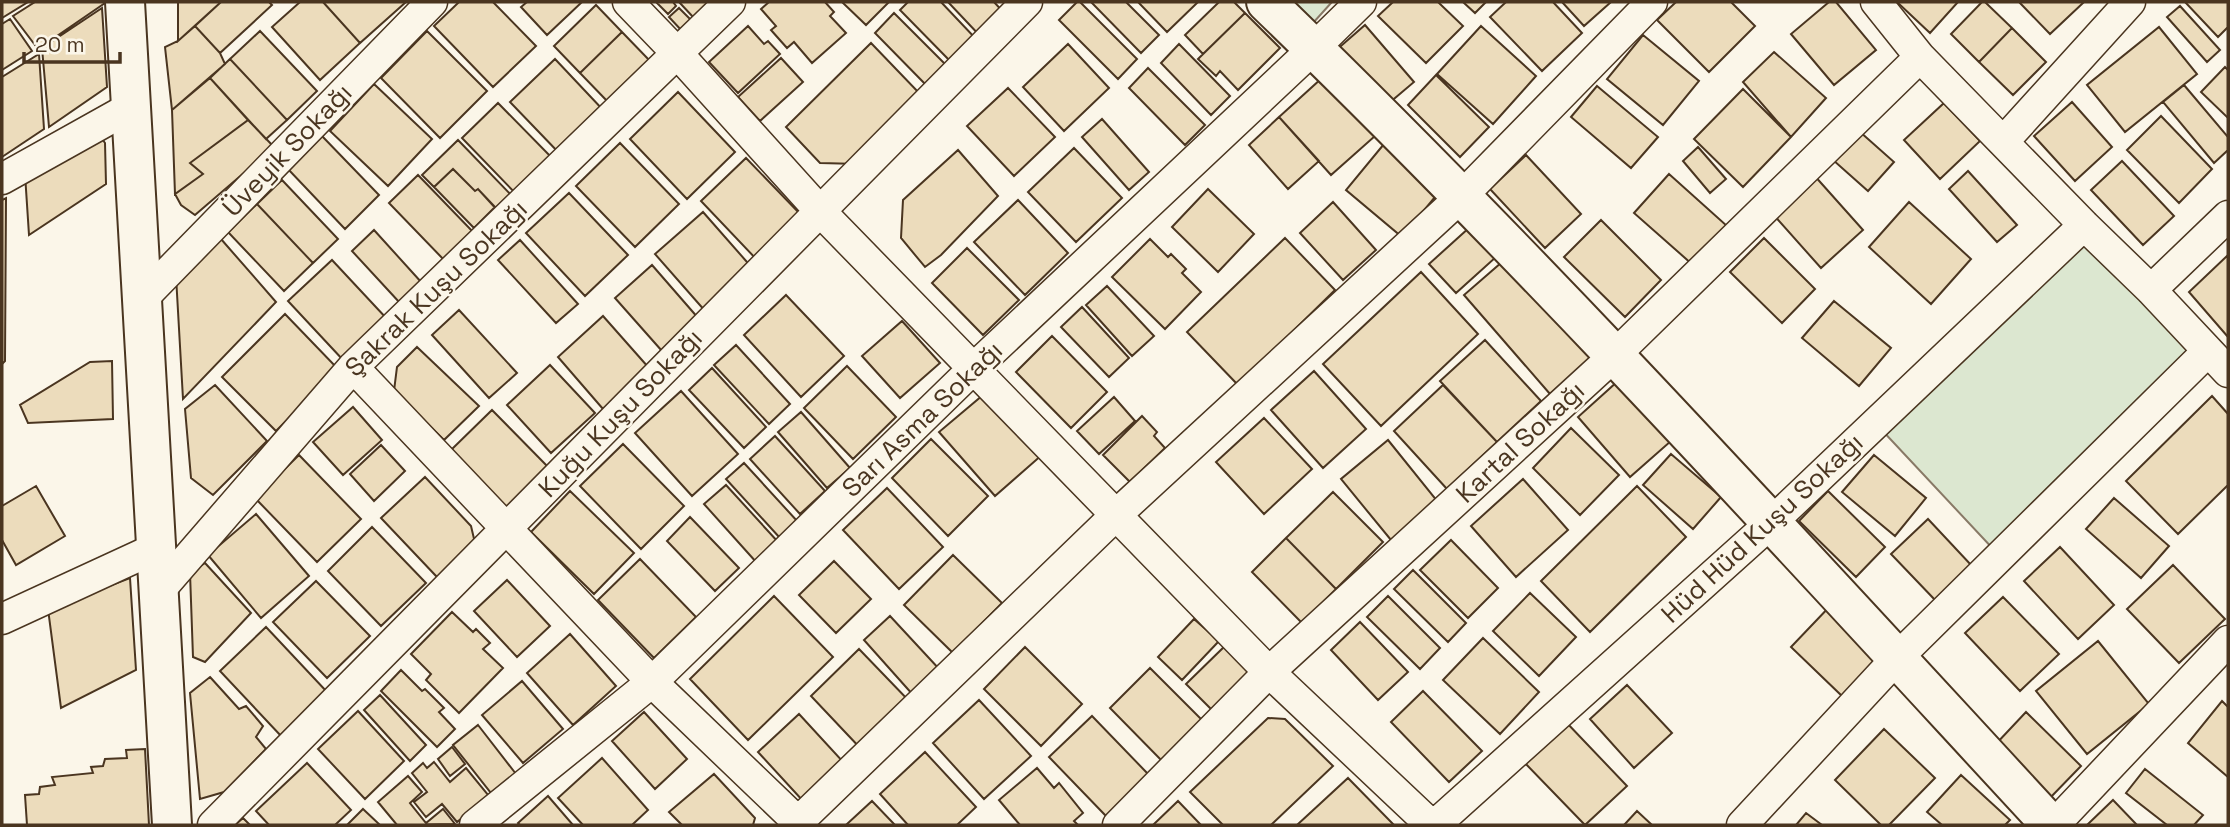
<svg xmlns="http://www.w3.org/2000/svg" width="2230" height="827" font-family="'Space Grotesk',sans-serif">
  <rect width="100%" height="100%" fill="#fbf6e9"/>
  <path fill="#dce7d0" stroke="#887966" stroke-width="2" d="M1291 2H1332L1313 23Z
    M2082 235 2198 351 1996 552 1879 427Z"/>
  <path fill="#ecdcbc" stroke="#4a3520" stroke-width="2" d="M2 2H28L2 18Z
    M35 2H105V3L38 49 13 16Z
    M178 2H221L178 41Z
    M221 2H269L272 5 220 53 195 26Z
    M300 2H323L360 43 320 80 272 27Z
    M323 2H406L360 43Z
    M459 2H493L536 46 493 87 434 26Z
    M527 2H582L547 35 521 7Z
    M658 2H673L676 6 668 14 657 3Z
    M679 2H712L694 18Z
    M769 2H825L834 12 830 16 846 33 812 63 794 42 787 48 771 30 776 26 761 9Z
    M842 2H889L866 25Z
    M908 2H941L977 40 953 64 900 10Z
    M948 2H994L1007 16 983 39Z
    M1077 2H1080L1137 59 1118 79 1059 20Z
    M1091 2H1126L1159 35 1141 53Z
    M1138 2H1198L1167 32Z
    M1219 2H1234L1245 13 1203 54 1185 35Z
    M1393 2H1438L1463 26 1426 63 1378 16Z
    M1463 2H1486L1475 13Z
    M1506 2H1553L1582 33 1542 71 1490 17Z
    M1562 2H1611L1584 26Z
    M1676 2H1731L1755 26 1709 72 1657 20Z
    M1829 2H1836L1876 50 1834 85 1791 34Z
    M1897 2H1958L1930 33Z
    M1982 2H1985L2012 28 1979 62 1951 34Z
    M2019 2H2082L2083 3 2050 34Z
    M2185 2H2228V27L2218 37Z
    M596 5 622 32 580 73 554 46Z
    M2180 6 2220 50 2207 62 2167 17Z
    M102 8 107 87 49 127 42 48Z
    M679 8 692 21 682 31 669 17Z
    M894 13 950 69 930 89 875 33Z
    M1245 13 1280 48 1238 90 1220 71 1216 76 1198 59Z
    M10 19 32 51 2 70V24Z
    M1365 25 1414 82 1382 109 1334 52Z
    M195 26 220 53 225 64 172 110 165 47 178 41Z
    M748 26 764 44 768 41 780 54 738 93 709 62Z
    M1481 26 1536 76 1493 124 1437 74Z
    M2159 27 2197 74 2125 132 2087 85Z
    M2012 28 2046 62 2013 95 1979 62Z
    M260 31 317 91 287 120 230 59Z
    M427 31 487 91 440 138 381 78Z
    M622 32 651 62 609 103 580 73Z
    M1643 35 1699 81 1663 125 1607 79Z
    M871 43 922 96 859 164 820 163 786 127Z
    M1068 44 1109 88 1064 131 1023 87Z
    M1179 44 1230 96 1211 115 1161 63Z
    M1774 52 1826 98 1791 137 1743 82Z
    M39 54 44 129 2 157V77Z
    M781 58 803 82 760 121 738 97Z
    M230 59 287 120 266 139 210 78Z
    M555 59 605 112 561 155 510 102Z
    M2225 67 2228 70V118L2201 92Z
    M1148 68 1205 125 1185 145 1129 88Z
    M1436 75 1489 127 1460 157 1408 105Z
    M210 78 248 120 190 163 203 174 175 194 172 110Z
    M1322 78 1375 136 1331 175 1279 117Z
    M374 84 432 139 388 186 330 131Z
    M2184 85 2228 137V150L2214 163 2163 102Z
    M1597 86 1658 137 1631 168 1571 117Z
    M1008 88 1055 137 1014 176 967 126Z
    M1743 89 1791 137 1743 187 1694 139Z
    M678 92 735 152 687 199 630 139Z
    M2072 102 2112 147 2075 181 2034 136Z
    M498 103 556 162 519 197 462 138Z
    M1944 103 1980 141 1940 179 1904 140Z
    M2161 116 2212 169 2179 203 2127 150Z
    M1279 117 1319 161 1288 189 1249 145Z
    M1102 119 1149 172 1129 190 1082 137Z
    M248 120 274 147 195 215 181 205 175 194 203 174 190 163Z
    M1859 131 1894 162 1868 191 1833 160Z
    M98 133 105 143 106 184 29 235 25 174Z
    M321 135 379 195 345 229 287 168Z
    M458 140 514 198 499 212 478 189 475 191 453 169 434 187 422 175Z
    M620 143 679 204 635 247 576 186Z
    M1384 144 1440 191 1402 237 1346 190Z
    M1698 147 1726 179 1710 193 1683 161Z
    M1074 148 1122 198 1076 242 1028 192Z
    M958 150 998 196 941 255 925 267 901 238 903 200Z
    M1526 155 1581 214 1545 248 1490 189Z
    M746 158 804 218 759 262 701 201Z
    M2122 161 2174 216 2143 245 2091 190Z
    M453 169 475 191 478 189 495 207 474 228 434 187Z
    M1968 171 2017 225 1997 242 1949 189Z
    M1669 174 1727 226 1693 265 1634 213Z
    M1813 174 1863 230 1821 268 1771 212Z
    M418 175 475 234 446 262 389 203Z
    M282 180 338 239 313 263 257 204Z
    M1208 189 1254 234 1218 272 1172 227Z
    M569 193 628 255 585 296 526 233Z
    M6 198 5 361 2 364V200Z
    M1018 200 1068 253 1025 295 974 242Z
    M1333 202 1376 250 1343 280 1300 233Z
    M1909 202 1971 259 1931 304 1869 247Z
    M257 204 313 263 284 291 228 232Z
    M703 212 754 270 706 312 655 254Z
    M1601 220 1661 280 1625 317 1564 257Z
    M1470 227 1496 257 1456 293 1429 264Z
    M374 230 422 283 400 303 352 251Z
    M1285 238 1335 290 1238 385 1187 332Z
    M1764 238 1815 289 1782 323 1730 272Z
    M221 239 276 302 183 399 176 276Z
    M1150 239 1168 257 1171 254 1186 269 1182 273 1201 292 1165 329 1112 277Z
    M520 240 578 304 556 323 498 260Z
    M967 248 1019 300 983 335 932 283Z
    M2228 255V337L2189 292Z
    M1509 256 1594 356 1550 394 1464 295Z
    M332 260 388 320 344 361 288 301Z
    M652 265 699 319 662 351 615 298Z
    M1421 272 1478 334 1381 426 1323 364Z
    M1107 286 1154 336 1132 356 1086 305Z
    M786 295 844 356 801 397 744 335Z
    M1834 301 1891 348 1859 386 1802 338Z
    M1082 307 1129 358 1109 377 1061 327Z
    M459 310 517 373 489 398 432 335Z
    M285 314 338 369 276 431 222 377Z
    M603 316 649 368 603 409 558 357Z
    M902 321 940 363 900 398 862 356Z
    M1052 336 1107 392 1071 428 1016 372Z
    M1485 340 1541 401 1497 442 1440 381Z
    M736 345 790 404 769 424 714 365Z
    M417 347 479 406 444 440 394 391 397 367Z
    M112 361 113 419 28 423 20 405 90 362Z
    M550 365 595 413 551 453 507 405Z
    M847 366 896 417 853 459 804 408Z
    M712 368 766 427 744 448 689 390Z
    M1314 371 1366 429 1323 468 1271 410Z
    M1618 381 1671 441 1630 477 1578 417Z
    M215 385 267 441 213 495 191 478 185 409Z
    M1443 385 1497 442 1447 489 1394 431Z
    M989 390 1043 454 995 496 939 432Z
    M681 391 738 454 692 496 635 433Z
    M2212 396 2228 414V485L2178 534 2126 481Z
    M1114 397 1135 421 1099 454 1077 431Z
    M353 407 382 440 343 475 313 442Z
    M492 410 552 471 510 511 451 450Z
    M801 412 850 468 827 488 778 432Z
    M1142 416 1157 432 1154 436 1165 448 1130 482 1103 455Z
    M1264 418 1312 469 1264 514 1216 462Z
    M1571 428 1619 475 1580 515 1533 468Z
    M775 436 825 491 800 514 750 459Z
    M931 439 988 496 948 536 892 478Z
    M1388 440 1438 502 1391 540 1341 479Z
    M623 444 684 506 641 549 580 486Z
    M381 445 405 471 374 501 350 474Z
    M1671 454 1721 497 1693 529 1643 485Z
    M299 455 361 519 317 562 255 498Z
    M1874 455 1926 498 1895 536 1842 492Z
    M744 463 798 522 780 538 726 479Z
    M425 477 471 526 475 543 437 577 381 518Z
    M1523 479 1568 530 1516 577 1471 526Z
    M726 485 779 543 757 563 704 504Z
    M36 486 65 536 16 565 2 540V506Z
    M1637 486 1686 537 1590 632 1541 581Z
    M887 488 943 547 899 589 843 530Z
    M570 491 634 553 594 594 531 532Z
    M1828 491 1885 547 1856 577 1799 521Z
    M1333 492 1383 542 1336 589 1286 538Z
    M2114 498 2169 546 2141 578 2086 529Z
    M256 514 309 576 261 618 208 555Z
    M690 517 739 568 715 591 667 541Z
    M1928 519 1972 566 1936 601 1891 554Z
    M372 527 426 583 381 626 328 571Z
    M1286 538 1336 589 1302 623 1252 572Z
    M1451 540 1498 588 1468 618 1420 570Z
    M2060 547 2114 605 2078 639 2024 581Z
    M953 555 1002 603 953 653 904 605Z
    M640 559 696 617 654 658 598 600Z
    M834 561 871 599 836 633 799 595Z
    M205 563 251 613 205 662 193 657 190 573Z
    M2173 565 2225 619 2179 663 2127 609Z
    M1413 570 1466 623 1448 642 1394 589Z
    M130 578 136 670 61 708 48 609Z
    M507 580 550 626 517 657 474 611Z
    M316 581 370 636 327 678 273 622Z
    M1530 593 1576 637 1539 676 1493 631Z
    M774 596 833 657 748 740 690 679Z
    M1388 596 1440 648 1420 669 1367 617Z
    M2003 597 2059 654 2020 691 1965 633Z
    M1833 603 1884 653 1842 696 1791 647Z
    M452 612 473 632 476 629 490 643 483 649 503 668 459 713 426 680 431 674 411 654Z
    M890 616 941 671 914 696 864 640Z
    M1194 619 1219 641 1182 680 1158 657Z
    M1360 622 1408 672 1378 700 1331 650Z
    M266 627 328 693 282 737 220 671Z
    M570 634 616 686 573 725 527 673Z
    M1483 638 1539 692 1500 734 1443 680Z
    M2098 641 2149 704 2087 754 2036 691Z
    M1227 644 1255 672 1215 713 1186 684Z
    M1025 647 1082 704 1041 746 984 689Z
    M859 649 912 704 863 751 811 696Z
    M1150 668 1205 723 1165 764 1110 708Z
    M401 670 422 691 425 689 444 708 439 712 455 729 437 747 381 691Z
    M210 677 239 709 246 706 263 726 256 737 266 749 224 792 200 799 190 693Z
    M522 681 563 729 523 763 482 715Z
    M1627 685 1672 733 1634 768 1590 719Z
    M1423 691 1482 751 1449 782 1391 722Z
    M380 695 426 745 410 761 364 710Z
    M979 700 1031 756 984 799 933 743Z
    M2222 701 2228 707V777L2188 743Z
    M358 711 404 761 365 799 318 749Z
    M644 712 687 759 655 789 612 741Z
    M2026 712 2081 766 2048 800 1994 746Z
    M799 714 845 764 804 802 758 752Z
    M1092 716 1149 775 1106 816 1049 757Z
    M1268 718 1285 719 1333 766 1271 825H1223L1190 792Z
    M1565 721 1627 786 1585 825 1523 761Z
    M478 725 516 774 491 793 453 745Z
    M1884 729 1935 778 1889 825H1881L1835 780Z
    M452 747 465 764 450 776 438 759Z
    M145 749 149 825H27L25 795 39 794 40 787 55 785 52 777 93 773 91 767 103 766 105 759 127 758 126 750Z
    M925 752 976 807 957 825H908L880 794Z
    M602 758 648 810 632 825H583L558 798Z
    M434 762 450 782 466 768 489 796 457 822 442 804 426 817 414 802 427 792 412 773 423 763 427 768Z
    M307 763 351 810 335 825H269L256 811Z
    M1037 768 1054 788 1059 783 1083 813 1074 821 1078 825H1020L999 800Z
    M2145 769 2203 815 2194 825H2167L2126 793Z
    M714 774 755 818 753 825H682L669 812Z
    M1961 775 2010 820 2005 825H1942L1927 812Z
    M408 776 422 792 410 803 426 823 443 809 455 824 397 825 378 802Z
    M1348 778 1394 825H1297Z
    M548 796 573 825H520L518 823Z
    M2113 800 2137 825H2087Z
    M872 801 895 825H848L847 824Z
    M1178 801 1201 825H1153Z
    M363 809 380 825H347Z
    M1637 811 1652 825H1624Z
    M1806 813 1822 825H1796Z
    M243 818 250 825H235Z"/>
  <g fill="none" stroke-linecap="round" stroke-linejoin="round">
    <defs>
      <path id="street" d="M628 2 678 54 819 210 1116 515 1269 672 1431 825
        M1876 2 1920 57 2084 225 2151 290 2228 372
        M2003 142 2130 2
        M2 179 131 107
        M2151 290 2228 216
        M142 299 432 2
        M353 367 652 682 801 825
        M159 591 353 367 730 2
        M2 619 156 548
        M213 825 1027 2
        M475 825 652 682 973 369 1314 48 1361 2
        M795 825 1116 515 1462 196 1652 2
        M1118 825 1269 672 1613 357 1920 57
        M1435 825 1772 522 2084 225
        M1742 825 1897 658 2207 352
        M2054 825 2228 641"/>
      <path id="secondary" d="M125 2 172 825
        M1266 2C1539 266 1794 547 2051 825"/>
    </defs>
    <use href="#street" stroke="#4a3520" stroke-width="33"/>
    <use href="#secondary" stroke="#4a3520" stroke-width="42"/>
    <use href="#street" stroke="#fbf6e9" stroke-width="30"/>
    <use href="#secondary" stroke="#fbf6e9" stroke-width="38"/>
  </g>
  <g text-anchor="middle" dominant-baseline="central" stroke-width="5" stroke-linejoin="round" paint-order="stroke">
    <g font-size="26" fill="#4a3520" stroke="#fbf6e9">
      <text transform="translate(287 150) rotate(-46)">Üveyik Sokağı</text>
      <text transform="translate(436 288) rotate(-44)">Şakrak Kuşu Sokağı</text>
      <text transform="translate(620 413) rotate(-46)">Kuğu Kuşu Sokağı</text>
      <text transform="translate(922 419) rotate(-44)">Sarı Asma Sokağı</text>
      <text transform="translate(1520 442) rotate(-43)">Kartal Sokağı</text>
      <text transform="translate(1762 528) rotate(-43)">Hüd Hüd Kuşu Sokağı</text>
    </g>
  </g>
  <rect width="2230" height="827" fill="none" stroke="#4a3520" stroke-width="7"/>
  <path d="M24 52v10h96v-10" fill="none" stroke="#4a3520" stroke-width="3.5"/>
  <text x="35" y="52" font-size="21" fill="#4a3520" stroke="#fbf6e9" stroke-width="5" paint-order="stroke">20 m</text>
</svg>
